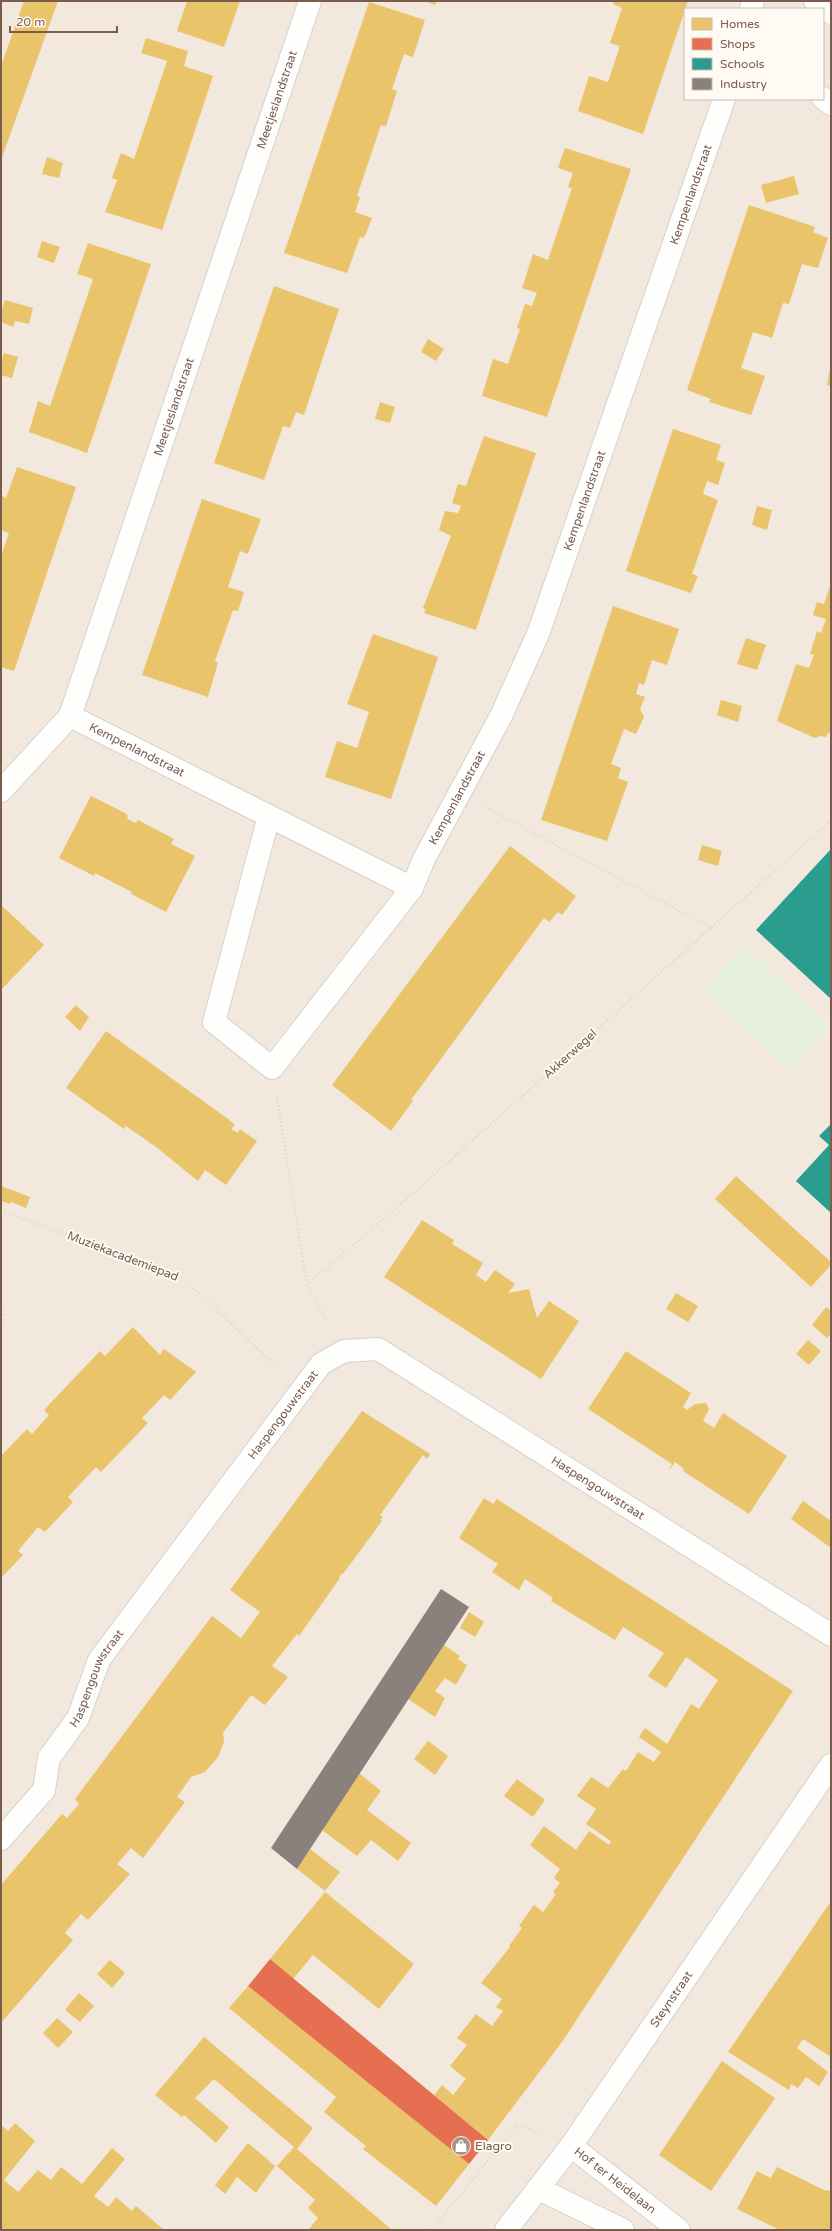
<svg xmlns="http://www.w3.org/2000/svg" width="832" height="2231" font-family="'Varela Round',sans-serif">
  <rect width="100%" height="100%" fill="#f9f5f0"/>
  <path fill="#f2e8de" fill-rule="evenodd" d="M1 1H831V2230H1ZM685 9H823V99H685Z"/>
  <path fill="#e7f0db" d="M744 945 831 1028 790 1071 702 988Z"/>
  <path fill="#e9c46a" d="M24 1H58L1 160V66Z
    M187 1H240L224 47 177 31Z
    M425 1H437L435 5Z
    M614 1H688L643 134 578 111 589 76 608 82 620 46 610 43 622 8 613 4Z
    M369 2 425 20 413 57 404 54 392 89 397 91 386 126 381 125 357 196 360 197 355 212 372 218 364 238 360 237 347 273 284 253Z
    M146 38 188 51 184 66 213 76 162 230 105 212 117 180 112 178 121 153 134 159 167 61 141 53Z
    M565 148 631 169 547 417 482 396 493 359 508 364 520 329 517 328 525 304 532 306 536 295 537 293 522 288 533 254 548 260 572 188 568 187 573 173 558 168Z
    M47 157 63 163 59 178 42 174Z
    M794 176 799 194 766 203 761 185Z
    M749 205 815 227 813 232 828 238 818 268 802 264 789 304 783 303 772 338 753 332 741 368 765 376 751 415 709 402 711 399 687 390Z
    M42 241 60 247 54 263 37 257Z
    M88 243 151 264 87 453 29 432 38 401 50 406 93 279 77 274Z
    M274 286 339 309 304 415 296 412 290 428 283 426 264 480 214 463Z
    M5 300 33 308 29 324 15 321 13 327 1 322V312Z
    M428 339 444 349 436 361 421 352Z
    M4 353 18 357 12 378 1 375V363Z
    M830 368 831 369V386L827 385Z
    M380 402 395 407 390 423 375 419Z
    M673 429 721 445 716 460 725 463 718 485 707 481 703 494 718 500 692 574 698 576 691 593 626 571Z
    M484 436 536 453 476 630 424 613 426 610 423 608 451 536 439 530 445 511 458 513 461 506 452 503 458 484 466 486Z
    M17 467 76 487 14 671 1 667V556L9 533 1 530V499L2 496 6 498Z
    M202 499 261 519 248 554 240 551 228 587 244 592 238 611 233 610 215 661 218 663 208 697 142 675Z
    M757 506 772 510 767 530 752 525Z
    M831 583V734L828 733 826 737 820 736 815 738 777 721 796 664 809 668 814 655 810 654 817 631 821 633 826 619 813 615 817 602 824 604Z
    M613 606 679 629 667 665 652 660 644 685 639 683 636 694 645 697 640 709 644 717 636 734 624 729 611 764 621 768 618 778 628 782 607 841 541 820Z
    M373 634 438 657 391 799 325 777 337 741 357 748 369 712 347 704Z
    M746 638 766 645 757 670 737 664Z
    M721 700 742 706 738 722 717 715Z
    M91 796 125 813 128 816 127 819 136 823 138 820 174 839 171 844 195 856 166 912 131 894 132 892 95 873 94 876 59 858Z
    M702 845 722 851 718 866 698 860Z
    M510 846 576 896 562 915 558 912 549 922 544 918 411 1100 413 1101 391 1131 332 1085Z
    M1 905 44 945 1 990Z
    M76 1005 89 1017 80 1031 65 1017Z
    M106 1031 228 1119 235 1125 231 1129 238 1133 240 1129 257 1141 226 1185 205 1170 198 1181 156 1147 126 1126 124 1129 66 1088Z
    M736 1176 831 1262V1265L811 1287 715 1199Z
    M1 1186 30 1197 26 1208 11 1202 10 1204 1 1201Z
    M422 1220 454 1240 452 1244 483 1263 476 1275 486 1282 495 1270 515 1284 508 1293 529 1289 537 1318 549 1301 579 1321 541 1379 384 1277Z
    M676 1293 698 1306 688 1322 666 1309Z
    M826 1307 831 1311V1334L827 1338 812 1325Z
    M133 1327 160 1355 164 1349 196 1372 170 1400 164 1395 142 1418 148 1423 101 1472 96 1467 68 1497 73 1502 45 1532 38 1527 18 1551 23 1555 1 1578V1456L27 1429 32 1434 49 1415 44 1410 100 1351 105 1356Z
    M808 1340 821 1351 809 1365 796 1354Z
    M626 1351 691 1393 683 1407 687 1410 695 1404 706 1403 709 1409 703 1421 714 1428 723 1413 787 1456 749 1514 683 1471 684 1469 675 1462 670 1469H669L672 1464 588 1409Z
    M362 1411 430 1454 427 1459 423 1455 380 1515 383 1517 380 1520 382 1521 343 1574 342 1573 339 1577 340 1578 299 1636 297 1634 272 1666 288 1677 265 1705 251 1695 223 1733 224 1742 218 1757 205 1772 191 1777 177 1797 185 1802 143 1858 131 1848 117 1864 130 1874 88 1920 81 1914 73 1923 65 1933 73 1940 1 2023V1885L62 1814 67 1818 79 1804 75 1799 212 1616 241 1638 260 1612 230 1590Z
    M484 1498 493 1504 497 1499 793 1691 562 2042 488 2140 434 2095 442 2085 453 2095 466 2079 450 2066 467 2045 457 2038 476 2014 492 2026 503 2011 496 2007 502 1999 481 1983 510 1947 509 1946 522 1928 519 1926 534 1905 543 1912 556 1894 553 1892 560 1883 554 1878 560 1869 530 1845 544 1826 576 1850 589 1831 609 1845 611 1841 586 1824 596 1809 577 1796 591 1777 608 1788 623 1769 626 1771 638 1752 654 1762 661 1752 639 1737 645 1728 667 1744 691 1704 699 1709 718 1680 686 1657 666 1688 648 1676 664 1653 623 1627 615 1640 551 1601 553 1598 525 1579 519 1590 492 1572 498 1564 459 1538Z
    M803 1501 831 1521V1548L791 1519Z
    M469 1612 484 1622 475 1637 460 1628Z
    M444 1645 460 1656 458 1659 467 1665 456 1685 445 1678 435 1691 445 1698 435 1717 408 1699Z
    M428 1741 448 1756 435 1775 414 1759Z
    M359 1773 381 1791 367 1810 411 1843 398 1861 371 1840 357 1856 322 1830Z
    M517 1779 545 1800 533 1817 504 1796Z
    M310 1849 340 1872 325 1891 297 1869Z
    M325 1892 414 1964 379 2009 313 1955 293 1979 270 1959Z
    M831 1901V2057L803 2039 797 2048 828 2072 819 2086 806 2077 798 2088 791 2084 789 2090 728 2052Z
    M110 1960 125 1973 112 1988 97 1974Z
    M248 1986 469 2164 436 2206 363 2149 366 2146 324 2112 336 2097 229 2008Z
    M79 1993 94 2006 80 2022 65 2010Z
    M57 2018 73 2032 58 2048 43 2033Z
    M204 2037 313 2128 297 2149 392 2230H308L318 2218 308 2208 315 2200 277 2166 294 2147 214 2079 195 2098 229 2127 216 2143 184 2115 182 2117 155 2095Z
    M722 2061 775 2098 711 2191 659 2155Z
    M15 2123 35 2141 4 2180 18 2192 38 2170 51 2180 61 2167 82 2184 112 2148 125 2159 94 2196 108 2207 116 2197 132 2211 136 2206 164 2230H1V2125L8 2131Z
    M248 2143 275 2166 256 2193 237 2177 225 2194 215 2185Z
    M777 2167 826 2191 827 2190 831 2191V2230H780L737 2209 757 2171 771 2178Z"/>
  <path fill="#e76f51" d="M270 1959 488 2140 469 2164 248 1986Z"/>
  <path fill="#2a9d8f" d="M831 849V999L756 930Z
    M831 1124V1213L796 1181 829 1145 819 1136Z"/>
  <path fill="#8a817c" d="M441 1589 469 1607 297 1869 271 1848Z"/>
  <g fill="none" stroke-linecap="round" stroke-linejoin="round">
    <defs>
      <path id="pedestrian" d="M1 1839 44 1790"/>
      <g id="minor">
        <path d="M815 1 831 13"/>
        <path d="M751 9 753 1"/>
        <path d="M823 98 831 104"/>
        <path id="s1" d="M70 716 269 816 214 1022 272 1068 412 888 269 816"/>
        <path id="s2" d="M1 791 70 716 310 1"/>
        <path id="s3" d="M412 888 424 859 501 716 538 634 724 99"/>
        <path id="s4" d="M44 1790 49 1758 78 1718 99 1660 321 1364 344 1351 378 1349 831 1635"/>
        <path id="s5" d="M571 2146 679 2230"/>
        <path d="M539 2189 623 2230"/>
      </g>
      <g id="tertiary">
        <path id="s6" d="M506 2230 571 2146 831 1765"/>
      </g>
    </defs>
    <use href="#pedestrian" stroke="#d7d1cb" stroke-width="24"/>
    <use href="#minor" stroke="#d7d1cb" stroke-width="24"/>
    <use href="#tertiary" stroke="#d7d1cb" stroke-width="24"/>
    <path stroke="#dcd5d0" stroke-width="2.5" stroke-dasharray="1 3" stroke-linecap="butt" d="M485 807 712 928
      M277 1098 307 1285 329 1325
      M1 1211 180 1275 279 1369
      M307 1285 420 1187 831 821
      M1 1299 3 1322 1 1330
      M432 2230 517 2124 543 2135"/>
    <use href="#pedestrian" stroke="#fefefd" stroke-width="22"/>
    <use href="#minor" stroke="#fefefd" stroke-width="22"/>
    <use href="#tertiary" stroke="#fefefd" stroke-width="22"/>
  </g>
  <defs>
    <symbol id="shop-disc" viewBox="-11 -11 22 22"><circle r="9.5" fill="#a69286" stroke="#fffaf3"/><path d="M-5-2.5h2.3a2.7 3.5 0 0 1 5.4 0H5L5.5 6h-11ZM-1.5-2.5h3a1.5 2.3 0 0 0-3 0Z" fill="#fff"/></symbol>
  </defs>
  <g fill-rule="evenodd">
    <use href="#shop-disc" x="450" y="2135" width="22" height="22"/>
  </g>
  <g text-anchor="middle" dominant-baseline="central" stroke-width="4" stroke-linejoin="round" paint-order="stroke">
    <g font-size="12" fill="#7a5c4d" stroke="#fffaf3">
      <text stroke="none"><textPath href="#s2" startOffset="752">Meetjeslandstraat</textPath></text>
      <text stroke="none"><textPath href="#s3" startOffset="749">Kempenlandstraat</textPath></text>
      <text stroke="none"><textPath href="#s2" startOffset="428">Meetjeslandstraat</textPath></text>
      <text stroke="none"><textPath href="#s3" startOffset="425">Kempenlandstraat</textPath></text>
      <text stroke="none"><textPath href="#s1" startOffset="75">Kempenlandstraat</textPath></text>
      <text stroke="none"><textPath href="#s3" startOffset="101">Kempenlandstraat</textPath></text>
      <text transform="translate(570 1054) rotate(-42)">Akkerwegel</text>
      <text transform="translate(123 1256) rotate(21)">Muziekacademiepad</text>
      <text stroke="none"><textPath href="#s4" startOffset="450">Haspengouwstraat</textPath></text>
      <text stroke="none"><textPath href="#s4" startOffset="834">Haspengouwstraat</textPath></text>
      <text stroke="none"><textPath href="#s4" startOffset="126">Haspengouwstraat</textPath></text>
      <text stroke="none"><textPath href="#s6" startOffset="284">Steynstraat</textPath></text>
      <text stroke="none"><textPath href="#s5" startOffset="56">Hof ter Heidelaan</textPath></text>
    </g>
    <g font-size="12" fill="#7a5c4d" stroke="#fffaf3" text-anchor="start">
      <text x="475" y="2146">Elagro</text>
    </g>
  </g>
  <rect width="832" height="2231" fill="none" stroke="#7a5c4d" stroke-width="4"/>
  <rect x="684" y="8" width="140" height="92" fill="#fffaf3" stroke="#cabbb1"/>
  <rect x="692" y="18" width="20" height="12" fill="#e9c46a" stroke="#cabbb1"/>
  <text x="720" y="28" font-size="12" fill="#7a5c4d">Homes</text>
  <rect x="692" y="38" width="20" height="12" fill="#e76f51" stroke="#cabbb1"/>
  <text x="720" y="48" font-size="12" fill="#7a5c4d">Shops</text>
  <rect x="692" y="58" width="20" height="12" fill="#2a9d8f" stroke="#cabbb1"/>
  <text x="720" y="68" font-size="12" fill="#7a5c4d">Schools</text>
  <rect x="692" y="78" width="20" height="12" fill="#8a817c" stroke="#cabbb1"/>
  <text x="720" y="88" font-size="12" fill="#7a5c4d">Industry</text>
  <path d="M10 26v6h107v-6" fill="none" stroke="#7a5c4d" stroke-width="2"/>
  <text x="16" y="26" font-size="12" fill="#7a5c4d" stroke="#fffaf3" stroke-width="3" paint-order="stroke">20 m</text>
</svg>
